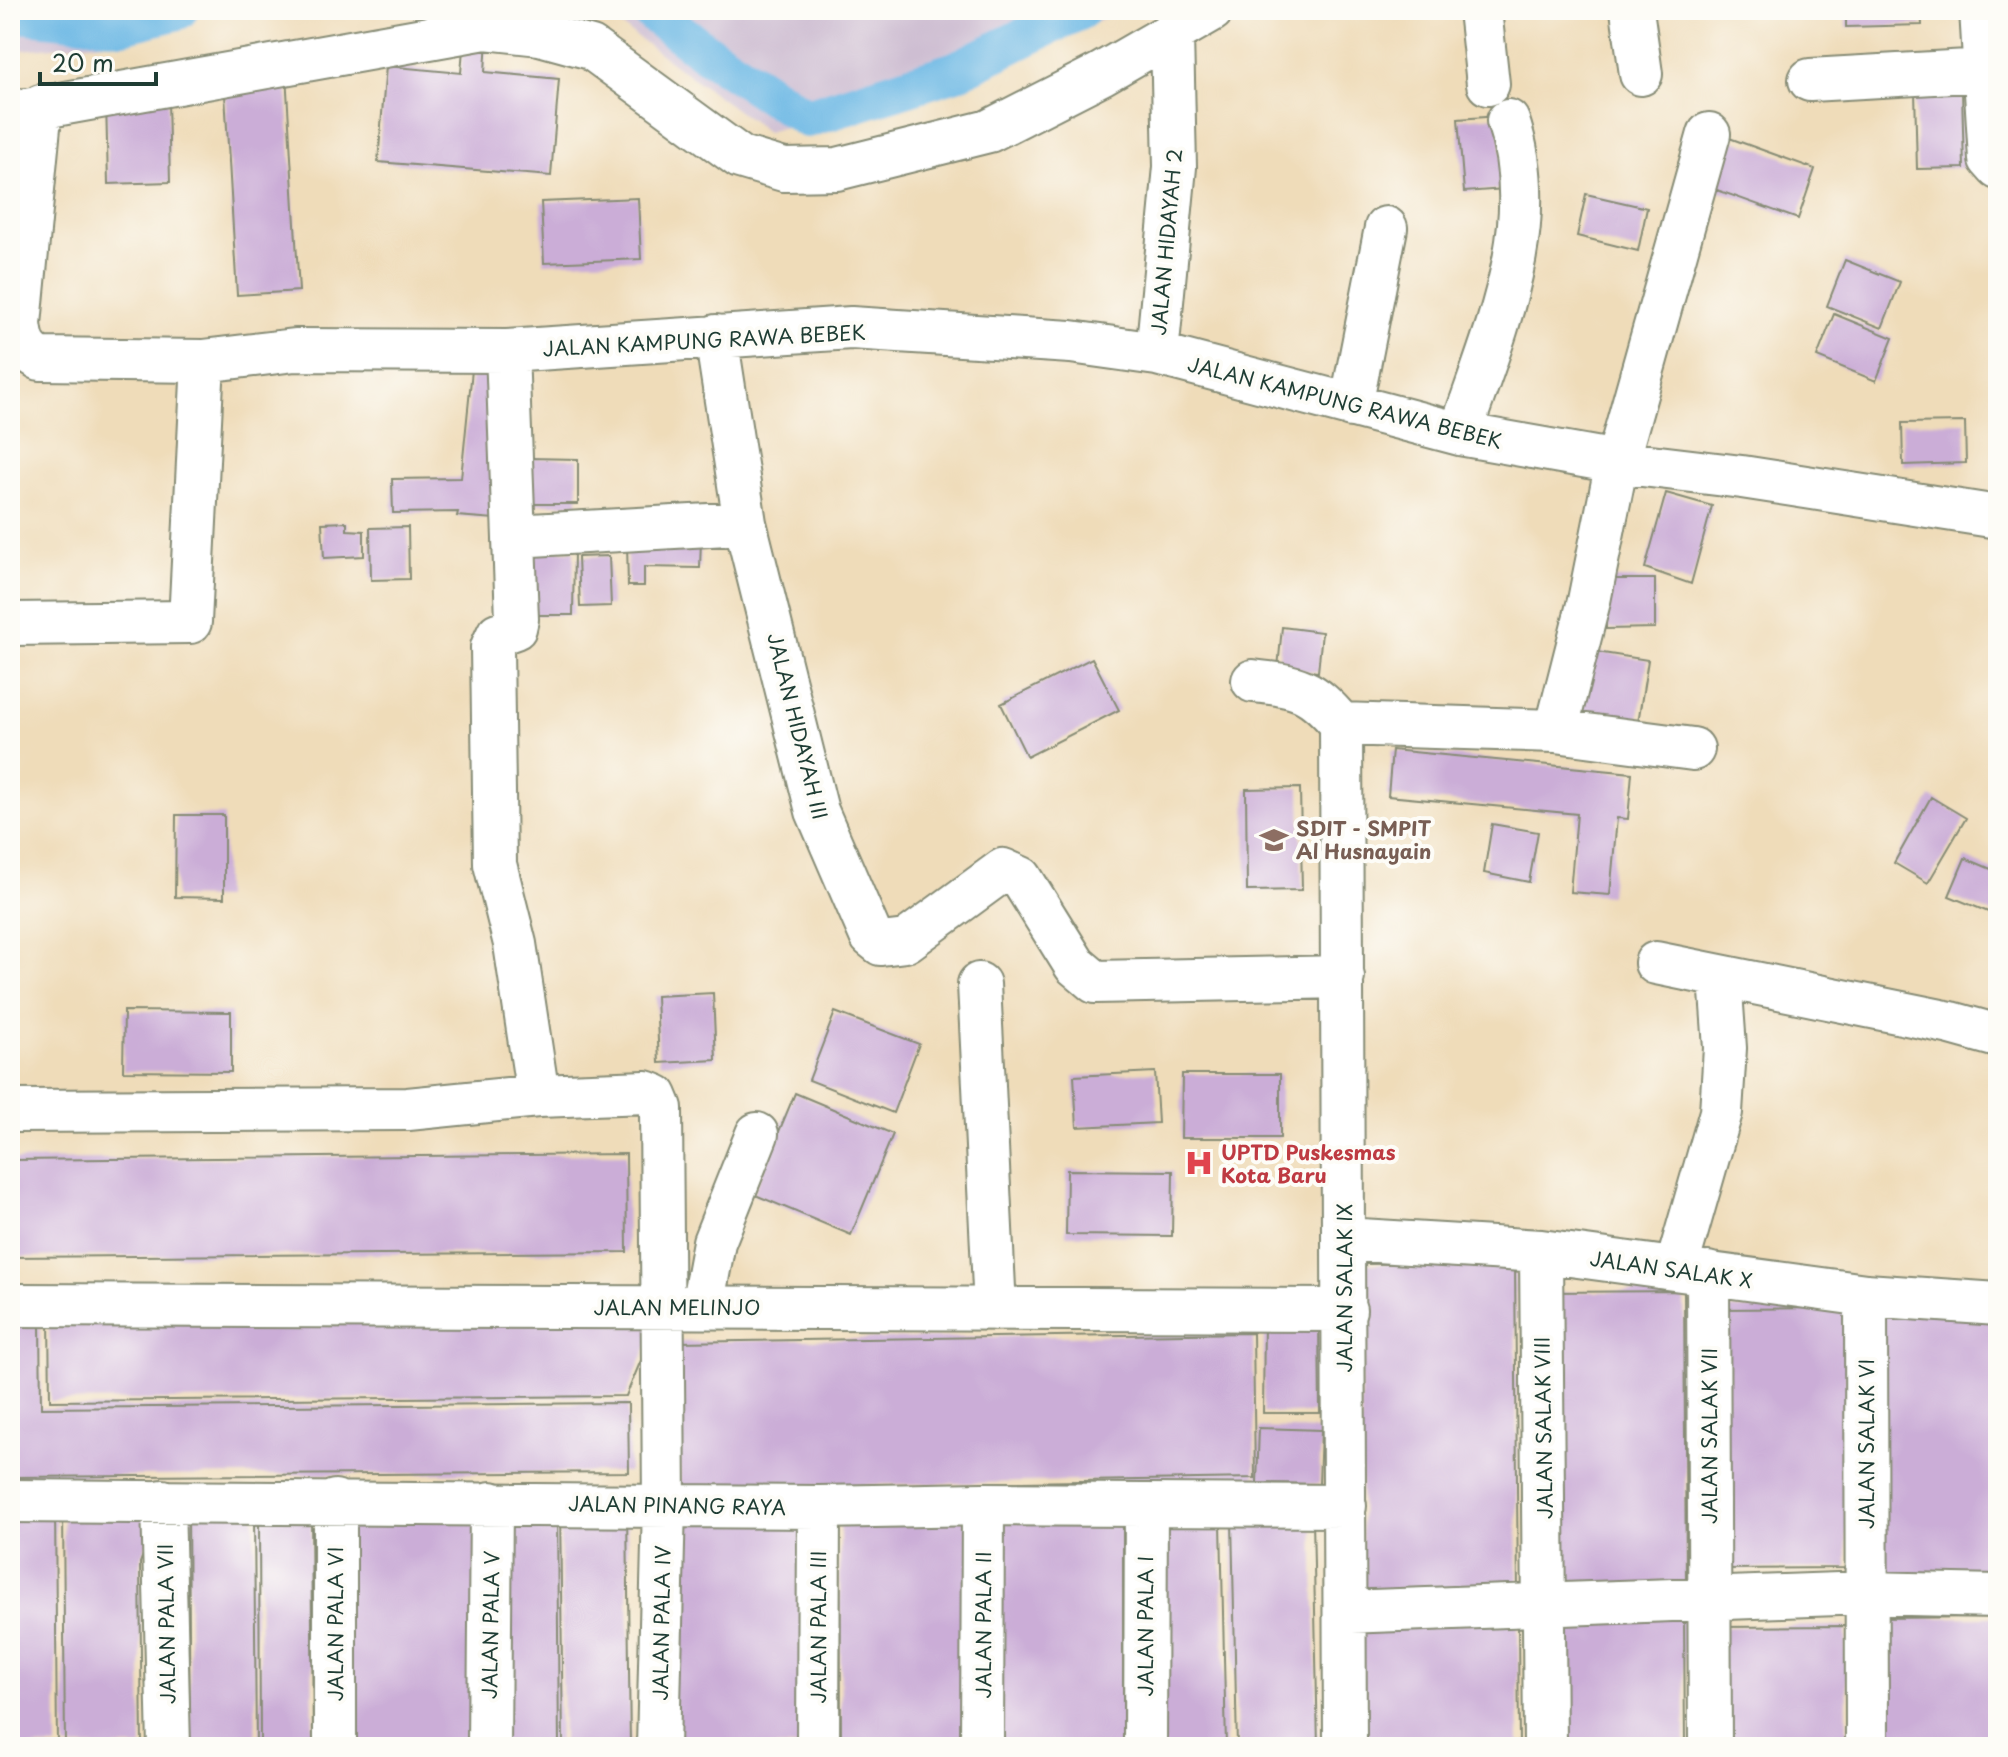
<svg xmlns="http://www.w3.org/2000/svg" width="2008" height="1757" font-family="'Playpen Sans',sans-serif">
  <rect width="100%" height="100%" fill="#fdfcf7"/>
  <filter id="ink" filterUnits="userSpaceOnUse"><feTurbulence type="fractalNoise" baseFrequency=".0125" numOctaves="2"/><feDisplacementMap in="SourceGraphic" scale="16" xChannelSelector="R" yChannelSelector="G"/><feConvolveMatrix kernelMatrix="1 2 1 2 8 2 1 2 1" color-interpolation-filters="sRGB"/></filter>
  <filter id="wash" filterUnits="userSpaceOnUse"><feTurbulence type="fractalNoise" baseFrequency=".006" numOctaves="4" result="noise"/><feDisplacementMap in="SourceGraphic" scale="32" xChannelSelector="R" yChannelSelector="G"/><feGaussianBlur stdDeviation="1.8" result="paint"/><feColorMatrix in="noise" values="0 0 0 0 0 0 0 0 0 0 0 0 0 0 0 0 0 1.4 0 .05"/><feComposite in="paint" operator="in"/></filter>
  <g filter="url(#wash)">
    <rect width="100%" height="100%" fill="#efdcb9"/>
    <path fill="#cebed2" d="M10 10H194L128 40 10 51Z
      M600 10H1125L929 88 767 132Z"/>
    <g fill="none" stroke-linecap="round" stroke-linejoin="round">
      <path stroke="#6ab7e4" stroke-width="40" d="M649 10 704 51 807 118 956 71 1080 10
        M10 12 122 24 178 10"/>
    </g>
    <g id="blocks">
      <path fill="#cbadd7" d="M1846 10H1921L1922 25 1846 27Z
        M464 37 487 38 485 72 559 79 551 176 378 162 386 66 461 73Z
        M286 74 299 291 237 295 224 78Z
        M1915 91H1962L1964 168 1917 169Z
        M168 100 170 182 108 184 106 101Z
        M1499 116 1505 189 1464 192 1458 119Z
        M1721 135 1815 169 1798 219 1703 185Z
        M1586 194 1647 208 1638 251 1577 236Z
        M638 198 641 259 544 263 541 202Z
        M1845 260 1900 282 1882 328 1827 306Z
        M1834 314 1893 338 1876 381 1817 357Z
        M472 370 504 375 495 519 457 516 458 512 393 513 392 479 461 478Z
        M1965 422 1966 463 1903 465 1902 423Z
        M529 458 578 459V504H529Z
        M1666 493 1712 506 1691 584 1645 568Z
        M347 522V530L364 531V556L324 558 322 523Z
        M408 527 409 579 371 580 370 528Z
        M701 540 700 568 644 567V586H628L627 543Z
        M530 550 574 551 573 615H529Z
        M609 556 611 606 580 607 578 557Z
        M1605 579H1655V628L1606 629Z
        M1282 627 1322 632 1318 672 1278 668Z
        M1590 651 1648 660 1637 729 1579 720Z
        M1092 658 1119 710 1027 757 1001 704Z
        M1392 750 1632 773 1628 819 1617 818 1610 895 1570 892 1577 814 1388 796Z
        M1300 788 1302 890 1247 891 1246 789Z
        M1931 797 1966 818 1928 883 1894 863Z
        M176 815H224V898L175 897Z
        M1492 824 1538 832 1529 882 1484 873Z
        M1965 858 1998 872V916L1949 896Z
        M713 993 716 1060 659 1063 656 996Z
        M124 1011 231 1012V1072L123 1071Z
        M835 1012 919 1044 893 1113 809 1080Z
        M1155 1072 1158 1123 1077 1127 1074 1076Z
        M1182 1074H1280V1138H1181Z
        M795 1093 893 1134 851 1235 753 1194Z
        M626 1154 627 1252 10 1257V1160Z
        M1067 1170 1173 1171 1172 1236 1066 1235Z
        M1515 1263 1518 1596 1362 1597 1360 1264Z
        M1684 1291 1686 1587 1550 1588 1548 1292Z
        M663 1308 626 1396 50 1401 49 1318Z
        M1846 1308 1847 1568 1718 1569 1716 1309Z
        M1998 1312V1591L1876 1592 1873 1313Z
        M1264 1321H1319L1320 1413H1263Z
        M10 1325H40L41 1408 628 1403 629 1472 10 1477Z
        M1253 1333 1255 1478 680 1488 678 1342Z
        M1259 1428 1321 1430 1319 1484 1257 1483Z
        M163 1501 140 1563 142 1747H65L63 1509Z
        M10 1506H55L57 1747H10Z
        M345 1509H481V1747H346Z
        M560 1509H627L630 1747H563Z
        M491 1512H557L559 1747H494Z
        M188 1514H254L256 1747H190Z
        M259 1516H311L313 1747H260Z
        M992 1516H1123V1747H992Z
        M840 1519H973V1747H841Z
        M1313 1520 1318 1747H1237L1232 1521Z
        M668 1521H811V1747H667Z
        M1221 1523 1226 1747H1157L1152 1524Z
        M1550 1614H1684L1685 1747H1551Z
        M1998 1617V1747H1875L1874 1618Z
        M1518 1622 1519 1747H1361L1360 1624Z
        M1846 1626 1847 1747H1719L1718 1627Z"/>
    </g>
  </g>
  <g filter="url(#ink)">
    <use href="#blocks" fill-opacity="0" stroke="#878c76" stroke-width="2"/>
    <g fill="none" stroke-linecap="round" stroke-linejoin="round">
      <defs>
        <path id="minor" d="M1480 10 1488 84
          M1632 10 1641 74
          M1981 10 1990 159 1998 168
          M1810 80 1986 70
          M41 106 20 324C22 341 24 350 40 359L203 361 295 350 507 351 851 328 1071 342 1157 354 1460 434 1617 462 1742 477 1998 517
          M10 113 485 28 540 34 591 48 740 157 784 170 837 169 989 131 1101 74 1212 10
          M716 336 745 523
          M507 351 517 619 515 628 498 634 492 647 495 864 515 944 538 1096
          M1157 354 1175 167 1172 35
          M1351 406 1386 228
          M1460 434C1493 336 1544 225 1508 121
          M514 536 745 523 817 811 871 936 881 944 906 941 1003 870 1021 878 1075 965 1095 982 1343 977
          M10 624 190 622 203 361
          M1253 681C1298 686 1311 688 1341 724L1556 731 1693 749
          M1341 724 1345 1747
          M1556 731 1589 601 1617 462 1709 134
          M1656 963 1951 1023 1998 1036
          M979 984 995 1309
          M10 1111 408 1109 538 1096 646 1092 656 1096 661 1108 664 1504 658 1747
          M1344 1239 1541 1251 1866 1295 1998 1304
          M1541 1251 1545 1747
          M1676 1269 1721 1112 1725 1048 1720 977
          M1708 1273 1710 1747
          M1866 1295 1867 1747
          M10 1305 1345 1310
          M702 1307 714 1242 757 1134
          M10 1501 819 1507 983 1504 1345 1506
          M163 1501 169 1747
          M335 1501V1747
          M1345 1612 1866 1593 1998 1596
          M489 1747 491 1503
          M818 1747 819 1507
          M982 1747 983 1504
          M1145 1747 1146 1505"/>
      </defs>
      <use href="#minor" stroke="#878c76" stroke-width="46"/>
      <use href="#minor" stroke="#fff" stroke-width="42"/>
    </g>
  </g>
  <defs>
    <symbol id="school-bare" viewBox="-9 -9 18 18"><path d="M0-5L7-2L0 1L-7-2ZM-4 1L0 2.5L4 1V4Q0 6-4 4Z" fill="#8d6e63" stroke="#fdfcf7" stroke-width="2.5" paint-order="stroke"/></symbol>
    <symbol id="hospital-bare" viewBox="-9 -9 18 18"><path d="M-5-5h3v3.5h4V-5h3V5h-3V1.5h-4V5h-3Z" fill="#e0444e" stroke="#fdfcf7" stroke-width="2.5" paint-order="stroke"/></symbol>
  </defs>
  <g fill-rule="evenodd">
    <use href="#school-bare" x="1254" y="820" width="40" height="40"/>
    <use href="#hospital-bare" x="1179" y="1143" width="40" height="40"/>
  </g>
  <g text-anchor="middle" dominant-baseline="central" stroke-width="8" stroke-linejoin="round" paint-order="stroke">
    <g font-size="20" fill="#1f3d34" stroke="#fdfcf7">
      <text transform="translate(1166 242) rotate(-85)">JALAN HIDAYAH 2</text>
      <text transform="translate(704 340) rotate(-3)">JALAN KAMPUNG RAWA BEBEK</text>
      <text transform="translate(1345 402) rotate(14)">JALAN KAMPUNG RAWA BEBEK</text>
      <text transform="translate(798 726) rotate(76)">JALAN HIDAYAH III</text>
      <text transform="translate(1671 1269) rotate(8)">JALAN SALAK X</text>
      <text transform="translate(1344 1288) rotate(-90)">JALAN SALAK IX</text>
      <text x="677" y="1307">JALAN MELINJO</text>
      <text transform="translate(1543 1428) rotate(-91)">JALAN SALAK VIII</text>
      <text transform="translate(1709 1436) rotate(-90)">JALAN SALAK VII</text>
      <text transform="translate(1866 1444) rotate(-90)">JALAN SALAK VI</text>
      <text transform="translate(677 1505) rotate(1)">JALAN PINANG RAYA</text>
      <text transform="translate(661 1623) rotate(-89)">JALAN PALA IV</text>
      <text transform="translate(166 1624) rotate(-91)">JALAN PALA VII</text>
      <text transform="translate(335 1624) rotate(-90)">JALAN PALA VI</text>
      <text transform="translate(490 1625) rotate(-89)">JALAN PALA V</text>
      <text transform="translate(983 1625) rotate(-90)">JALAN PALA II</text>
      <text transform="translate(1145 1626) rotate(-90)">JALAN PALA I</text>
      <text transform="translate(818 1627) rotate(-90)">JALAN PALA III</text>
    </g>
    <g font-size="20" font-weight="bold" fill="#785e54" stroke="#fdfcf7" text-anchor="start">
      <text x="1296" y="828">SDIT - SMPIT<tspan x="1296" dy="23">Al Husnayain</tspan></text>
    </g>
    <g font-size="20" font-weight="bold" fill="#be3a42" stroke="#fdfcf7" text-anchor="start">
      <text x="1221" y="1152">UPTD Puskesmas<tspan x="1221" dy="23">Kota Baru</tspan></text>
    </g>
  </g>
  <rect width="2008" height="1757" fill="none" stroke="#fdfcf7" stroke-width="40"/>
  <path d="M40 72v12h116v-12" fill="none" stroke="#1f3d34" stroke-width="4"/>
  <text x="52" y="72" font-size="24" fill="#1f3d34" stroke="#fdfcf7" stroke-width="6" paint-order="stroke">20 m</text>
</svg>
